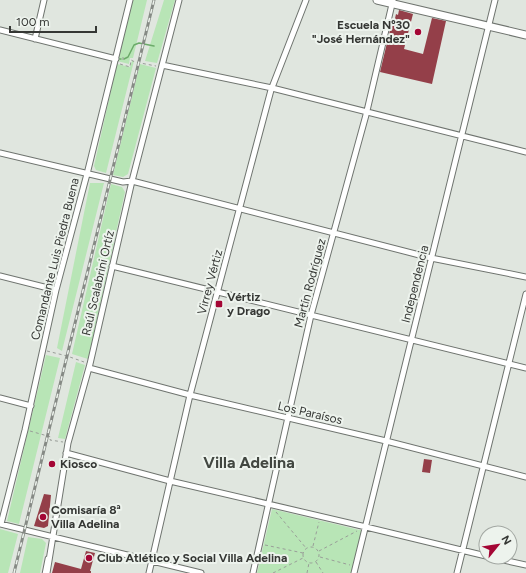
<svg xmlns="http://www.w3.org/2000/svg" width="526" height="573" font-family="Figtree,sans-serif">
  <rect width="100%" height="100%" fill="#e0e6df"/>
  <path fill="#b8e5b6" d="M132 0H147L133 58H130L129 64 117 61Z
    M164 0H175L157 63 145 61Z
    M132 61H134L106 173 96 170 94 166 117 64 130 67Z
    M140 64 156 68 128 174 123 177 113 175Z
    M90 183H104L62 351 57 348Z
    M111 184 122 187 125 192 88 359 72 354Z
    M46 355 60 358 19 524 7 521Z
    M76 362 85 365 65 439 58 438Z
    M272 509 364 531 354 573H257Z
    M0 529 18 534 8 573H0Z
    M28 537 42 539 46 543 40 573H20Z"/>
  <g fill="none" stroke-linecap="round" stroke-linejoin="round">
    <path stroke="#6cab6a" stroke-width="1.5" d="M120 59H121
      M124 59 128 57 134 45 139 43 154 46"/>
  </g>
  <path fill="#943f49" d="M399 10 413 14 404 49 423 54 432 18 446 21 432 84 380 72 392 22 394 23 396 14 398 15Z
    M424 459 432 460 430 473 422 472Z
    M44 494 51 495 48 526 44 528 34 526Z
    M86 551 95 553 90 571H91V573H52L55 562 81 569Z"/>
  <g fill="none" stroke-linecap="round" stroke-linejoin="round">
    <defs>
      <path id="lane" d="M44 573 47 558"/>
      <path id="street" d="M0 30 116 59
        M35 39 44 0
        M162 65 272 88 526 152
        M0 153 123 182 132 181 431 258 526 277
        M112 266 526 368
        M0 276 56 290
        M89 368 190 395 386 441 526 477
        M0 398 31 406
        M66 453 170 481 366 527 486 556
        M0 524 201 573
        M1 524 25 430 56 290 87 174 130 0
        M489 557 526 565
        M47 573 68 443 90 364 132 181 179 0
        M149 573 190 395 271 90 306 0
        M253 573 311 315 366 115 393 0
        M354 573 495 0
        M457 573 526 294"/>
      <path id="secondary" d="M377 0 526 35"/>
    </defs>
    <use href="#lane" stroke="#6f746f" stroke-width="4.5"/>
    <use href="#street" stroke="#6f746f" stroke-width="7"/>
    <use href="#secondary" stroke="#6f746f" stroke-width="9"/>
    <path stroke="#999d98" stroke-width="1" stroke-dasharray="3 3" stroke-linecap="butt" d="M123 60V56
      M120 64 130 67 131 60 135 62 156 66
      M47 351 67 356 84 362
      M30 431 51 437 50 440 63 442
      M276 512 306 548
      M265 545 303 553
      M313 546 319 522
      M303 555a8 8 0 1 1 16 0a8 8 0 1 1-16 0Z
      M319 551 357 531
      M320 557 350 565
      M316 562 323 573
      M273 573 303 558
      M307 573 309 563"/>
    <use href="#lane" stroke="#fff" stroke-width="2.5"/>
    <use href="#street" stroke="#fff" stroke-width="5"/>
    <use href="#secondary" stroke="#fff" stroke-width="7"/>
    <defs>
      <path id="rail" d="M14 573 154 0"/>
    </defs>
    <use href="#rail" stroke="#868a85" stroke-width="3"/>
    <use href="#rail" stroke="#edf3ed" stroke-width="1.5" stroke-dasharray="4.5" stroke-linecap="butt"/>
  </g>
  <g fill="#a40635" stroke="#edf3ed" stroke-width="1.5">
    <circle cx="418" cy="32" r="4"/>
    <rect x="215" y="300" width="8" height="8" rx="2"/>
    <circle cx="52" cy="464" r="4"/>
    <circle cx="43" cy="517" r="4"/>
    <circle cx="89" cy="558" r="4"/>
  </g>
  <g text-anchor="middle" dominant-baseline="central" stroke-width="4" stroke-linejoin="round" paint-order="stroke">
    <g font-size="12" font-weight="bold" fill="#353734" stroke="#edf3ed" text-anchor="start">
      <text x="410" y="25" text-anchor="end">Escuela Nº30<tspan x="410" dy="14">"José Hernández"</tspan></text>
      <text x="227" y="297">Vértiz<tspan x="227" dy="14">y Drago</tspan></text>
      <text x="60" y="464">Kiosco</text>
      <text x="51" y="510">Comisaría 8ª<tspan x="51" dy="14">Villa Adelina</tspan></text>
      <text x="97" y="558">Club Atlético y Social Villa Adelina</text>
    </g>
    <g font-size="12" fill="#353734" stroke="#edf3ed">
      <text transform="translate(55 259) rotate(-76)">Comandante Luis Piedra Buena</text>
      <text transform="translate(210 282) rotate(-75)">Virrey Vértiz</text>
      <text transform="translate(98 283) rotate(-77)">Raúl Scalabrini Ortíz</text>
      <text transform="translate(310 283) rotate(-75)">Martín Rodríguez</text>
      <text transform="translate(415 284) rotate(-76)">Independencia</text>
      <text transform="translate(310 413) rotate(13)">Los Paraísos</text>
    </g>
    <g font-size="16" font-weight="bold" fill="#424741" stroke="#edf3ed">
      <text x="249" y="462">Villa Adelina</text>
    </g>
  </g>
  <g transform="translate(498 545) rotate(60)"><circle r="19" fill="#edf3ed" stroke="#a3a8a3"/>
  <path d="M0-3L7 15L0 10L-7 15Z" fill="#a40635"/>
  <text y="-6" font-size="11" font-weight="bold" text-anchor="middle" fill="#353734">N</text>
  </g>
  <path d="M10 26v6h86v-6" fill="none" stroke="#353734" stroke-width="2"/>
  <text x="16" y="26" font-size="12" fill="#353734" stroke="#edf3ed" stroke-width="3" paint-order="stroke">100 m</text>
</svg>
